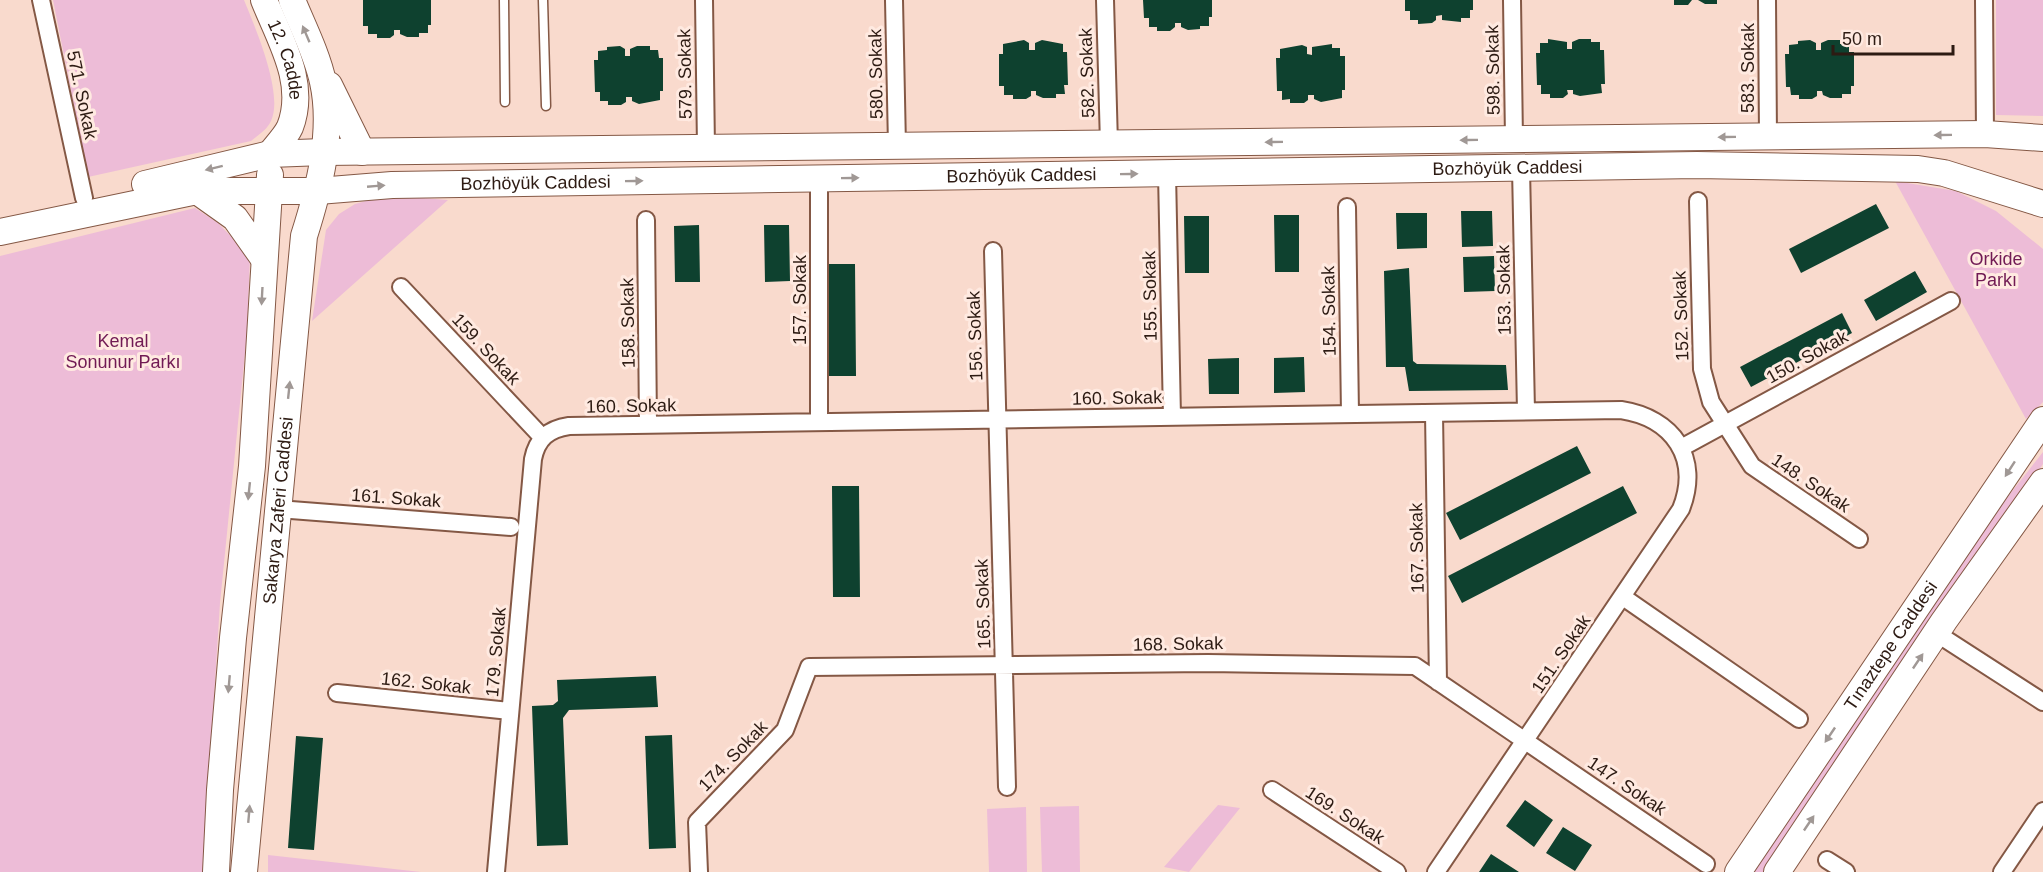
<svg xmlns="http://www.w3.org/2000/svg" width="2043" height="872" font-family="Arial,sans-serif">
  <rect width="100%" height="100%" fill="#f9dacd"/>
  <path fill="#edbcd7" d="M53 0H244C255 27 284 94 271 121 267 130 258 135 251 141L88 177Z
    M1996 0H2043V116L1996 115Z
    M1895 181 1956 191 1996 211 2043 249V402L2026 419Z
    M409 197 448 200 312 321 326 230 339 214 355 204 373 199Z
    M195 208 218 223 250 256 247 333 220 603 203 872H0V256Z
    M2043 452V464L1764 872H1753L2002 504Z
    M1218 805 1240 808 1189 872 1164 867Z
    M1079 806 1080 872H1042L1040 807Z
    M1026 807 1027 872H989L987 809Z
    M268 855 421 872H268Z"/>
  <path fill="#0e412f" d="M363 0H431V25H428V33H419V37H407L400 34V30H394V35L390 38H377V34H368V26H363Z
    M1143 0H1212V17H1209V26H1200V29L1188 30 1181 27V23H1175V27L1170 31H1157V27H1149V18H1144Z
    M1405 0H1473V10H1470V18H1461V22L1442 20V15L1436 16V20L1432 23 1418 24V20H1410V11H1405Z
    M1674 0H1692L1688 5H1674Z
    M1698 0H1717V4H1705Z
    M1548 39 1567 42V49H1572V42L1579 39H1591V42H1600V50H1604L1605 84H1601L1602 93 1580 96 1573 94V90H1567L1568 94 1563 98H1550V94H1541V85H1537L1536 53H1540V43H1548Z
    M1024 40 1029 43V50H1035V43L1042 40 1063 44V52H1067L1068 85H1064L1065 94H1056V98H1043L1036 95V91H1031V96L1026 99H1013V95H1004V86H999V54H1003V44Z
    M1810 40 1816 43V50H1821V43L1828 40H1840V44H1849V52H1854V86H1851V94H1842V98H1830L1823 95 1822 91H1817V96L1812 99H1799V95H1791L1790 87H1786L1785 54H1789V45L1798 44V41Z
    M1332 44V48H1340V56H1345V90H1342V98L1321 102 1314 99V95H1308V100L1304 103H1290V99L1282 100V91H1277L1276 58H1280V49L1302 45 1307 47V54L1312 55V47Z
    M620 46 625 49V56H630V49L637 46H650V50H658L659 58H663V91H660V100L639 104 632 101V97H626V102L621 105H608V101H600V92H595L594 60H598V51L607 50V47Z
    M1876 204 1889 228 1801 273 1789 249Z
    M1461 211H1492L1493 246 1462 247Z
    M1396 213H1427V248L1397 249Z
    M1274 215H1299V272H1275Z
    M1184 216H1209V273H1185Z
    M699 225 700 282H675L674 226Z
    M764 225H789L790 281 765 282Z
    M1494 256 1495 291 1464 292 1463 257Z
    M828 264H855L856 376H829Z
    M1409 268 1413 361 1417 364 1506 365 1508 390 1409 391 1405 367H1386L1384 271Z
    M1915 271 1927 292 1876 321 1864 300Z
    M1842 313 1852 333 1751 387 1740 367Z
    M1304 357 1305 392 1274 393V358Z
    M1239 358V394H1209L1208 359Z
    M1577 446 1591 473 1460 540 1446 513Z
    M832 486H859L860 597H833Z
    M1623 486 1637 513 1462 603 1448 576Z
    M656 676 658 707 569 710 563 718 568 845 537 846 532 706 553 705 558 701 557 680Z
    M672 735 676 848 649 849 645 736Z
    M296 736 323 738 314 850 288 848Z
    M1525 800 1553 820 1534 847 1506 826Z
    M1563 827 1592 845 1575 871 1546 853Z
    M1491 854 1519 872H1479Z"/>
  <g fill="none" stroke-linecap="round" stroke-linejoin="round">
    <defs>
      <path id="lane" d="M504 0 505 102
        M543 0 546 106"/>
      <path id="street" d="M41 0 84 198
        M704 0 706 148
        M894 0 897 146
        M1105 0 1109 144
        M1512 0 1514 139
        M1767 0 1768 137
        M1984 0 1985 134
        M1521 168 1526 411
        M1167 173 1172 417
        M819 179V422
        M1698 201 1702 369 1711 402 1752 466 1859 539
        M1347 207 1350 414
        M646 220 648 425
        M993 251 1007 787
        M401 287 542 437
        M1434 413 1438 682
        M1681 448 1951 301
        M278 509 511 527
        M1623 597 1799 719
        M1936 633 2043 702
        M337 693 510 711
        M1272 790 1397 872
        M1827 860 1846 872
        M496 872 533 459C537 439 548 429 569 426L1621 410C1673 418 1701 458 1681 509L1436 872
        M699 872 697 822 785 730 809 667 1208 663 1415 666 1706 864
        M2002 872 2043 811"/>
      <g id="primary">
        <path id="s1" d="M264 0C280 40 307 83 290 127 286 136 277 145 270 154"/>
        <path d="M329 85 362 152"/>
        <path d="M145 184 270 154 323 152 1985 134 2043 138"/>
        <path d="M197 191 235 218 264 259"/>
        <path id="s2" d="M0 232 197 191H318L392 185 1697 165 1918 169 1944 173 2043 204"/>
        <path d="M216 872 220 790 233 638 252 466 270 175"/>
        <path id="s3" d="M244 872 304 236C319 189 334 132 323 82 317 54 303 27 292 0"/>
        <path id="s4" d="M1738 872 2043 420"/>
        <path d="M1777 872 1944 621 2043 482"/>
      </g>
    </defs>
    <use href="#lane" stroke="#845845" stroke-width="11"/>
    <use href="#street" stroke="#845845" stroke-width="20"/>
    <use href="#primary" stroke="#845845" stroke-width="28"/>
    <use href="#lane" stroke="#fff" stroke-width="8"/>
    <use href="#street" stroke="#fff" stroke-width="16"/>
    <use href="#primary" stroke="#fff" stroke-width="26"/>
  </g>
  <defs><path id="oneway-solid" d="M-6-.8H1V-3.2L6.5 0L1 3.2V.8H-6Z" transform="scale(1.5)"/></defs>
  <g fill="#a09895">
    <use href="#oneway-solid" transform="translate(306 34) rotate(-113)"/>
    <use href="#oneway-solid" transform="translate(1943 135) rotate(179)"/>
    <use href="#oneway-solid" transform="translate(1727 137) rotate(179)"/>
    <use href="#oneway-solid" transform="translate(1469 140) rotate(179)"/>
    <use href="#oneway-solid" transform="translate(1274 142) rotate(179)"/>
    <use href="#oneway-solid" transform="translate(214 168) rotate(166)"/>
    <use href="#oneway-solid" transform="translate(1129 174) rotate(-1)"/>
    <use href="#oneway-solid" transform="translate(850 178) rotate(-1)"/>
    <use href="#oneway-solid" transform="translate(634 181) rotate(-1)"/>
    <use href="#oneway-solid" transform="translate(376 186) rotate(-5)"/>
    <use href="#oneway-solid" transform="translate(262 296) rotate(93)"/>
    <use href="#oneway-solid" transform="translate(289 390) rotate(-84)"/>
    <use href="#oneway-solid" transform="translate(2010 469) rotate(123)"/>
    <use href="#oneway-solid" transform="translate(249 491) rotate(96)"/>
    <use href="#oneway-solid" transform="translate(1918 661) rotate(-56)"/>
    <use href="#oneway-solid" transform="translate(229 684) rotate(95)"/>
    <use href="#oneway-solid" transform="translate(1830 735) rotate(124)"/>
    <use href="#oneway-solid" transform="translate(249 814) rotate(-85)"/>
    <use href="#oneway-solid" transform="translate(1809 823) rotate(-56)"/>
  </g>
  <g text-anchor="middle" dominant-baseline="central" stroke-width="6" stroke-linejoin="round" paint-order="stroke">
    <g font-size="18" fill="#2d1b13" stroke="#ffeae1">
      <text stroke="none"><textPath href="#s1" startOffset="64">12. Cadde</textPath></text>
      <text transform="translate(1748 68) rotate(-90)">583. Sokak</text>
      <text transform="translate(1493 70) rotate(-91)">598. Sokak</text>
      <text transform="translate(1087 73) rotate(-92)">582. Sokak</text>
      <text transform="translate(685 74) rotate(-91)">579. Sokak</text>
      <text transform="translate(876 74) rotate(-91)">580. Sokak</text>
      <text transform="translate(82 95) rotate(78)">571. Sokak</text>
      <text stroke="none"><textPath href="#s2" startOffset="1512">Bozhöyük Caddesi</textPath></text>
      <text stroke="none"><textPath href="#s2" startOffset="1026">Bozhöyük Caddesi</textPath></text>
      <text stroke="none"><textPath href="#s2" startOffset="540">Bozhöyük Caddesi</textPath></text>
      <text transform="translate(1504 290) rotate(-91)">153. Sokak</text>
      <text transform="translate(1150 296) rotate(-91)">155. Sokak</text>
      <text transform="translate(800 300) rotate(-90)">157. Sokak</text>
      <text transform="translate(1329 311) rotate(-91)">154. Sokak</text>
      <text transform="translate(1681 316) rotate(-92)">152. Sokak</text>
      <text transform="translate(628 323) rotate(-91)">158. Sokak</text>
      <text transform="translate(975 336) rotate(-92)">156. Sokak</text>
      <text transform="translate(486 349) rotate(47)">159. Sokak</text>
      <text transform="translate(1807 357) rotate(-29)">150. Sokak</text>
      <text transform="translate(1117 398) rotate(-1)">160. Sokak</text>
      <text transform="translate(631 406) rotate(-1)">160. Sokak</text>
      <text transform="translate(1811 483) rotate(34)">148. Sokak</text>
      <text transform="translate(396 498) rotate(4)">161. Sokak</text>
      <text stroke="none"><textPath href="#s3" startOffset="363">Sakarya Zaferi Caddesi</textPath></text>
      <text transform="translate(1417 548) rotate(-91)">167. Sokak</text>
      <text transform="translate(983 604) rotate(-92)">165. Sokak</text>
      <text transform="translate(1178 644) rotate(-1)">168. Sokak</text>
      <text stroke="none"><textPath href="#s4" startOffset="273">Tınaztepe Caddesi</textPath></text>
      <text transform="translate(496 652) rotate(-85)">179. Sokak</text>
      <text transform="translate(1561 654) rotate(-56)">151. Sokak</text>
      <text transform="translate(426 683) rotate(6)">162. Sokak</text>
      <text transform="translate(733 756) rotate(-46)">174. Sokak</text>
      <text transform="translate(1627 786) rotate(34)">147. Sokak</text>
      <text transform="translate(1345 815) rotate(33)">169. Sokak</text>
    </g>
    <g font-size="18" fill="#711a54" stroke="#ffeae1">
      <text x="1996" y="259">Orkide<tspan x="1996" dy="21">Parkı</tspan></text>
      <text x="123" y="341">Kemal<tspan x="123" dy="21">Sonunur Parkı</tspan></text>
    </g>
  </g>
  <path d="M1833 45v9h120v-9" fill="none" stroke="#2d1b13" stroke-width="3"/>
  <text x="1842" y="45" font-size="18" fill="#2d1b13" stroke="#ffeae1" stroke-width="4.5" paint-order="stroke">50 m</text>
</svg>
